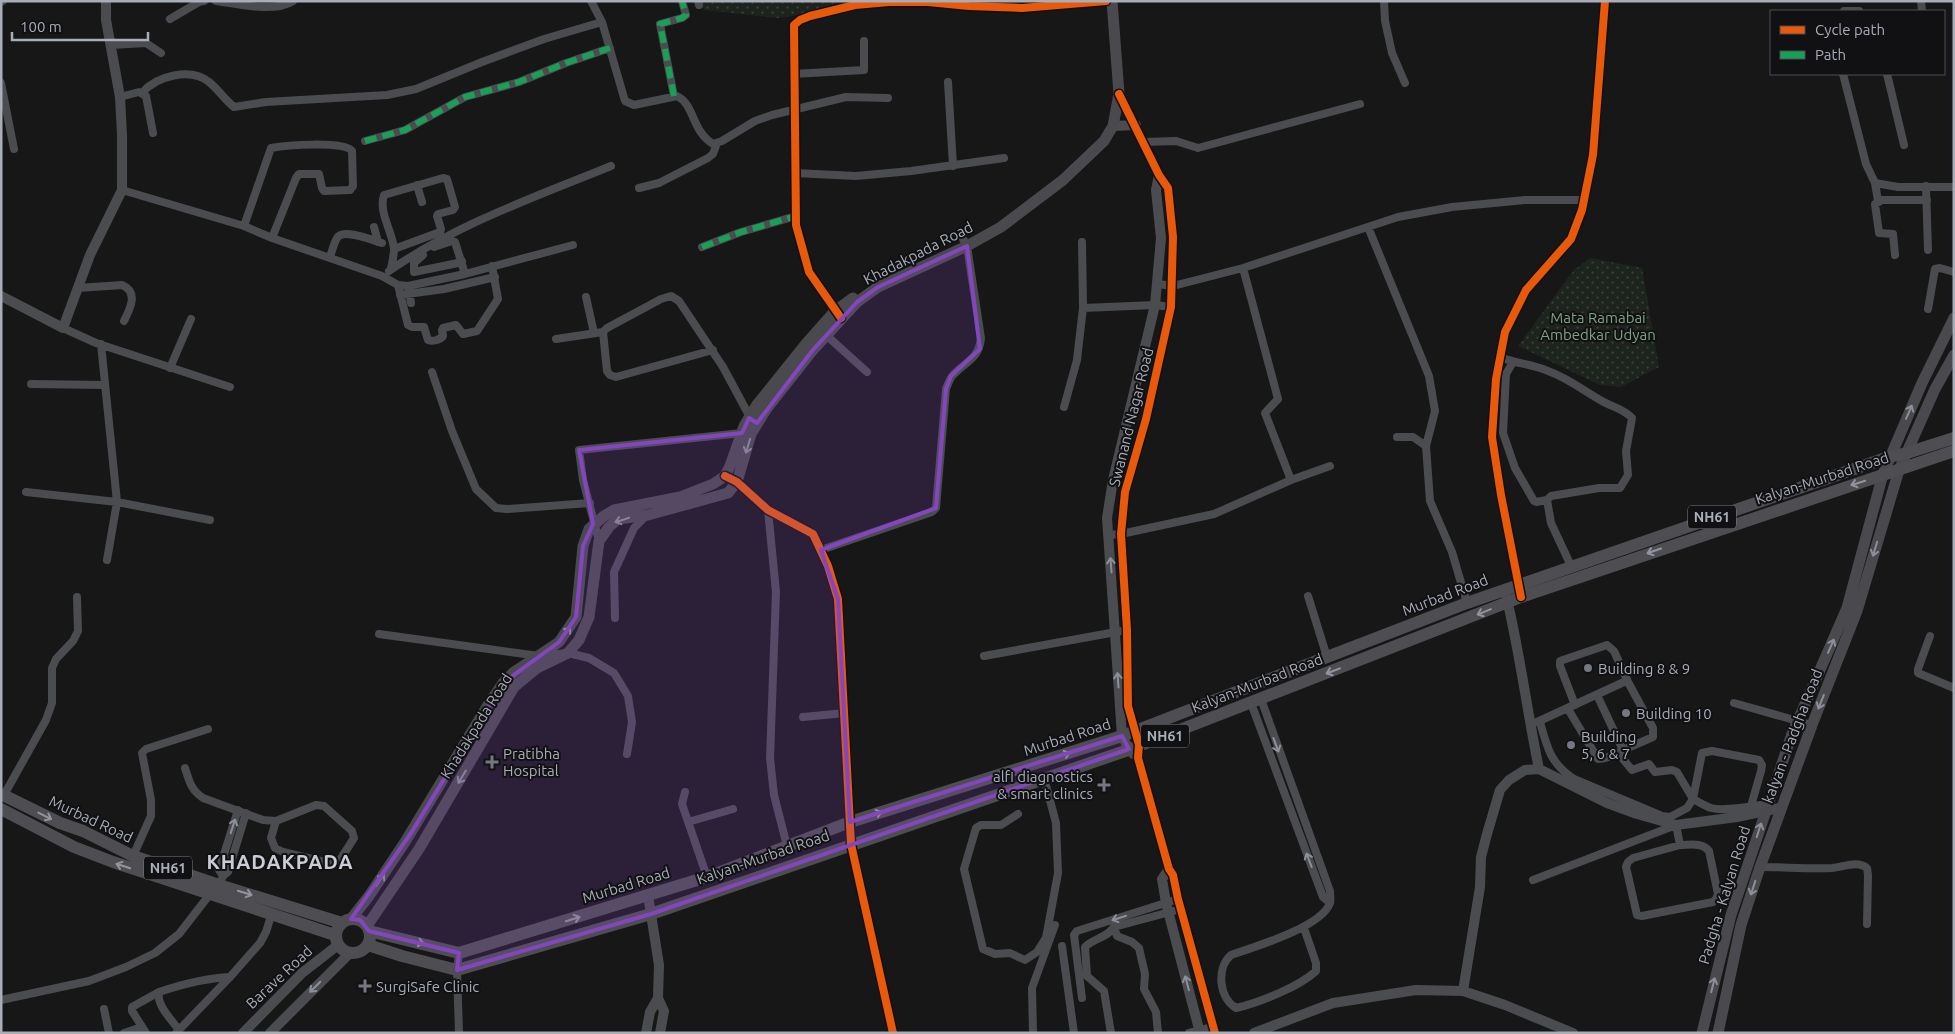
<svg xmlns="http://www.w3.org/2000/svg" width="1955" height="1034" font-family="Ubuntu,sans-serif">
  <defs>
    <pattern id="grass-dots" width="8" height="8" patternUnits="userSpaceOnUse" patternTransform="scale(1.25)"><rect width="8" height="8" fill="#1d241e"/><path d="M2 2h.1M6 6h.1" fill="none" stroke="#3b413d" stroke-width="1.8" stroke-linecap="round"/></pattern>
  </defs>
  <rect width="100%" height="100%" fill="#171717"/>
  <path fill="url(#grass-dots)" d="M702 1H966L863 4 779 18 704 10Z
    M1590 258 1642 268 1659 367 1621 387 1600 385 1518 346 1574 270Z"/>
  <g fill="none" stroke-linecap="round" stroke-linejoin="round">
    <path stroke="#4b4c50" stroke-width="8" d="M216 1C238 4 274 13 293 1
      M591 1 602 22 625 101 634 105 677 96C695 105 691 130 713 144L722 141 755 121 772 115 846 97 888 98
      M698 1 699 5
      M1384 1 1385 21 1392 53 1405 83
      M1921 1 1922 11
      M1 2 3 1
      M1844 11H1859
      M170 19 199 2 204 1
      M111 45 146 43 161 53
      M793 74 864 70V41
      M1843 74 1866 164 1875 183 1898 187H1954
      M1887 74 1904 145
      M948 82 953 166
      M1 83 14 149
      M142 93C156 76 191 67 209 82 218 89 225 100 234 107L266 102 387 95 416 89 482 62 544 39 602 22
      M674 96 660 24 682 18 686 15 682 1
      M120 97 139 92 146 96 153 133
      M365 141 405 130 465 97 519 82 566 63 610 48
      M1144 142 1176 141 1198 148 1360 104
      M795 173 856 176 911 171 1004 158
      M1875 183 1878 201
      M417 185 422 202
      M1926 186 1928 250
      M639 188 659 183 708 158 713 154 717 143
      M122 190 244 226 272 238 382 276 398 285 408 286 465 274 573 245
      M244 226 271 148C286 145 344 141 352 151L353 186 350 190 324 191 322 188 319 174H299L296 178 272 238
      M374 227 378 242
      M1368 227 1429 376 1435 411 1426 446
      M434 247 452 241 455 242 465 274
      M702 247 741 232 796 216
      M423 255 414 263V272L458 263 462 261
      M1895 255 1893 234 1879 233 1875 204 1882 200H1927
      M330 257C332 251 334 243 337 238 343 228 372 240 382 243
      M1243 268 1278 399 1265 413 1291 480
      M391 269C392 263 394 256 394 249 393 233 378 212 384 195L443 178 447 179 455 207 453 210 438 214 437 216 441 229 440 232 394 249
      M389 271C457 224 535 197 611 166
      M1158 284 1173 286 1243 268 1398 217 1452 207 1525 200H1584
      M398 285 408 325 412 327H424L428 340C432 342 440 340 443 336L442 330 443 328 456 325 463 334 477 331 498 299 492 266
      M78 288 122 285C139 292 130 309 124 321
      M409 290 411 303
      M400 295 444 289 495 277
      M586 297 594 333
      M1083 308 1155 305 1171 307
      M1928 309 1935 269 1940 268 1954 272
      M837 314 809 272 796 225 794 25 800 20 810 16 855 5 889 2H928L969 6 1022 8 1106 1
      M63 328 96 343 230 387
      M826 335 867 372
      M556 339 603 332
      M101 344 117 502 107 560
      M713 350 616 377 610 375 607 371 603 332 607 328 661 299 671 296 679 301 723 367 751 419
      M1500 357C1516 364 1533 364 1548 371 1568 378 1584 391 1602 401 1612 407 1624 409 1632 418L1626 451 1628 475 1620 488H1599L1551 496 1547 500 1551 523 1572 568
      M1513 362 1506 374 1503 433 1515 468 1534 501 1536 502 1547 500
      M170 368 191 319
      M432 372 452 431 476 489 496 508 507 509 590 503
      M31 384 105 385
      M1064 407 1077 360 1083 308 1082 242
      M1397 437H1413L1426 446 1430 501 1452 552 1467 603
      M26 492 117 502 210 520
      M768 510 776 592 770 758 774 795 787 846
      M1109 535 1121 534 1214 514 1291 480 1330 466
      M599 541 583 480 579 450 742 433
      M821 550 932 512 936 508 946 389C948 384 950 378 953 375 966 361 979 359 981 338L967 246 963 239
      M1308 596 1327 657
      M615 618 614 572 634 528 647 515
      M379 634 539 656 568 653 589 658 614 673 628 696 632 722 627 754
      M1930 636 1918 669V673L1954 688
      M984 656 1127 630
      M1261 699 1330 891C1330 895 1331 900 1330 903 1322 927 1254 947 1231 955 1216 968 1219 998 1236 1008 1258 1003 1299 987 1316 971V963L1304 928
      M1251 703 1323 897 1330 903
      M1734 703 1812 725
      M1575 705 1560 666V661L1607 645 1614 651 1628 682
      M1568 709 1598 759C1607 759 1616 754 1623 750L1597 695
      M803 717 845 713
      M1537 722 1624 682H1628L1653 728V737L1623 750
      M1540 722C1547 748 1551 764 1574 779L1662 816 1670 817 1687 808 1693 799 1677 772 1672 770 1655 772 1649 764 1632 770 1618 753
      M185 768C189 781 191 790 203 798L263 820 276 821 316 805 324 806 352 831 354 838 340 860 333 864 283 852 275 848 271 838 276 821
      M685 792 682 804 707 877
      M4 795 46 720 52 703V668L56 659 73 641 78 631 77 597
      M1751 806 1761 771 1762 765 1759 760 1712 751 1702 753 1693 799C1699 802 1705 806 1711 808 1725 812 1753 806 1768 804
      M1018 814 1001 825H981L976 828 964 869 983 949 995 954 1010 953 1025 960 1037 952 1046 938 1058 873 1056 823 1044 778
      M688 822 733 809
      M1680 845C1690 845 1702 842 1709 851L1718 894 1716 899 1713 902 1642 916 1637 915 1626 867 1628 862 1633 858Z
      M133 856 151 816V800L142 753 146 749 208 729
      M1760 867C1784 867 1808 869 1832 868 1844 867 1857 860 1867 868L1868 875 1867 924
      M223 876 219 870 238 810
      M1533 880 1676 825 1680 845
      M219 885 223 876 228 872 246 813
      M1114 927 1117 936 1132 942 1139 948 1145 974 1144 989 1156 1012 1158 1033
      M1062 946 1074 1033
      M1082 998 1074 935 1077 931 1178 899
      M1 1000 89 981 126 967 155 953 179 934 210 894
      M104 1009 109 1033
      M179 1030C172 1020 156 1005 159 992 183 984 206 978 230 977
      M124 1033 142 1027
      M146 1033 132 1011V1007L159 992
      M176 1033 230 977 260 943 266 932 271 916
      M459 1033 457 970 459 953
      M1033 1033 1032 988 1055 925
      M1111 1033 1104 991 1087 976 1085 947C1094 938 1107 938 1114 927L1181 909
      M1189 1033 1213 1027"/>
    <path stroke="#4b4c50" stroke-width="10" d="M1119 94 1159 175 1168 188 1173 237 1171 307 1146 419 1125 492 1121 534 1127 630 1128 706 1139 745 1138 758 1169 869 1173 875 1178 899 1215 1033
      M1113 126 1136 125
      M1 296 63 328 90 255 122 190V135L120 97 106 20V1
      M725 476 737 482 768 510 813 534 828 566 838 599 851 844 893 1033
      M1520 591 1501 495 1492 437 1496 379 1505 332 1526 290 1571 239 1582 210 1593 155 1605 1
      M1506 595C1520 653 1527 711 1539 769L1607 803 1637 814 1676 825 1737 817 1780 808
      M1133 754 1129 749 1122 736 1107 518 1113 480 1155 305 1161 238 1156 190 1159 175
      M1169 869 1162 879 1166 903 1200 1033
      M648 895 659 965 658 998 664 1011 660 1033
      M1463 991 1480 887 1481 857 1487 834 1500 790 1509 780 1525 770 1539 769
      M243 1033 302 973 338 945
      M270 1033 350 953
      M646 1033 650 1012 658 998
      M1254 1033 1333 1003 1416 990 1463 991 1505 1005 1573 1033"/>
    <path stroke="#4a4a4e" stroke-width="11" d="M351 919 369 896 405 842 488 705 503 683 514 672 559 642 576 617 583 546 589 529 604 516 614 510 680 497 713 484 725 476 730 466 744 426 756 406 805 345 835 311 853 298
      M367 926 419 849 514 687 537 668 568 653 579 640 589 617 599 541 609 527 618 519 648 515 728 493 737 482 751 434 767 408 812 351 857 302 878 287 967 246 1001 227 1063 180 1104 141 1113 126 1119 94 1112 1
      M1702 1033 1731 915 1792 734 1847 608 1883 474 1922 383 1954 318
      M1718 1033 1741 925 1760 867 1812 725 1857 611 1899 470 1935 389 1954 355"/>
    <path stroke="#4e4e52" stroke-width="12" d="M1 794 60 823 83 831 133 856 219 885 342 923
      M1 809 74 847 113 862 335 935
      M336 936a17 17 0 1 1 34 0a17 17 0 1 1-34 0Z
      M369 931 459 953 648 895 707 877 850 822 1122 736 1467 603 1889 457 1907 453 1954 438
      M368 945 402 956 457 970 651 914 1131 749 1521 597 1954 451"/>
    <path stroke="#1a9f57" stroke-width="6" stroke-dasharray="12 6" stroke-linecap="butt" d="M674 96 660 24 682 18 686 15 682 1
      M365 141 405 130 465 97 519 82 566 63 610 48
      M702 247 741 232 796 216"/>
    <defs>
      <path id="cycleway" d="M1119 94 1159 175 1168 188 1173 237 1171 307 1146 419 1125 492 1121 534 1127 630 1128 706 1139 745 1138 758 1169 869 1173 875 1178 899 1215 1033
        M841 318 809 272 796 225 794 25 800 20 810 16 855 5 889 2H928L969 6 1022 8 1106 1
        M725 476 737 482 768 510 813 534 828 566 838 599 851 844 893 1033
        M1521 597 1501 495 1492 437 1496 379 1505 332 1526 290 1571 239 1582 210 1593 155 1605 1"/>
    </defs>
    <use href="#cycleway" stroke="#111113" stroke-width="11"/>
    <use href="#cycleway" stroke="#e8590c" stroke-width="8"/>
  </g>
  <defs><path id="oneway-shaft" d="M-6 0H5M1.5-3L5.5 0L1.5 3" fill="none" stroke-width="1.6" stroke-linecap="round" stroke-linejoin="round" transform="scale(1.25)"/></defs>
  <g stroke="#8c8f98">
    <use href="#oneway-shaft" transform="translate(1909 412) rotate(-66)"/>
    <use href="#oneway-shaft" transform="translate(748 446) rotate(107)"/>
    <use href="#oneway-shaft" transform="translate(622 520) rotate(162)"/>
    <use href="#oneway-shaft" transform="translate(1875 549) rotate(107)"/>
    <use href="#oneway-shaft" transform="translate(566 633) rotate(-53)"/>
    <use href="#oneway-shaft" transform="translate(1831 646) rotate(-66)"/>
    <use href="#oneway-shaft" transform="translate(1821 702) rotate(112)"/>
    <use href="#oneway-shaft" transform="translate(462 777) rotate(121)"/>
    <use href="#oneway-shaft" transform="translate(1759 830) rotate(-72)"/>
    <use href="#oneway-shaft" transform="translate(380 880) rotate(-56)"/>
    <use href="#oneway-shaft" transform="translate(1753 888) rotate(108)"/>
    <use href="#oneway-shaft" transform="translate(1713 985) rotate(-76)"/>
  </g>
  <g stroke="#92959e">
    <use href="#oneway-shaft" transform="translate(1858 483) rotate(162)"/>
    <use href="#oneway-shaft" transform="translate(1654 551) rotate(161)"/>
    <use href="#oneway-shaft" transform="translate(1484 612) rotate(158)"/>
    <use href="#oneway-shaft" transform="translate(1333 671) rotate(159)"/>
    <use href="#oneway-shaft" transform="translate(1063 755) rotate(-18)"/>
    <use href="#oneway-shaft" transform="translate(875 814) rotate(-18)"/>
    <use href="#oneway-shaft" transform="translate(45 816) rotate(27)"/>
    <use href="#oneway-shaft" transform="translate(123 866) rotate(-162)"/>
    <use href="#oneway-shaft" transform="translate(245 893) rotate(17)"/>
    <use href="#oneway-shaft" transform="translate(573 919) rotate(-17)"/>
    <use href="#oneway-shaft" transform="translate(417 942) rotate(14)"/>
  </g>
  <g stroke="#8c9099">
    <use href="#oneway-shaft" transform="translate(1111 565) rotate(-94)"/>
    <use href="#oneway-shaft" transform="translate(1118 680) rotate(-94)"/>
    <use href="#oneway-shaft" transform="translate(1276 745) rotate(70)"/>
    <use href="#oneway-shaft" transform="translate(233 826) rotate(-72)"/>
    <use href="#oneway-shaft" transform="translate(1309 860) rotate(-111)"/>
    <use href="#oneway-shaft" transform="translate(1119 918) rotate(162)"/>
    <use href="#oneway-shaft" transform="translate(1187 983) rotate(-105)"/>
    <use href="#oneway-shaft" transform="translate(315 987) rotate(135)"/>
  </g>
  <path fill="#8446be" fill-opacity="0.2" stroke="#8446be" stroke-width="4" stroke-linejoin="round" d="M967 246 980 349 951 376 946 389 936 508 821 550 838 599 850 822 1122 736 1129 749 651 914 457 970 459 953 369 931 360 920 351 919 411 833 503 683 559 642 576 617 583 546 593 524 579 450 742 433 749 418 757 423 812 351 857 302 878 287Z"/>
  <g fill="#757880" stroke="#111113" stroke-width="2">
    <circle cx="1588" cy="668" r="5"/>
    <circle cx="1626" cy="713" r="5"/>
    <circle cx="1571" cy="745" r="5"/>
    <path d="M489.5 754.5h5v5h5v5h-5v5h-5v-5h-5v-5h5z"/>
    <path d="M1101.5 777.5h5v5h5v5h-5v5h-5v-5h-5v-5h5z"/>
    <path d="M362.5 978.5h5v5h5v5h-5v5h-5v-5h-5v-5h5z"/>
  </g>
  <g text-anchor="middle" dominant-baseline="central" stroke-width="4" stroke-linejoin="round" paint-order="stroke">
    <g fill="#111113" stroke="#7b7e86" stroke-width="1">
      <rect x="1688" y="505.5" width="48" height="23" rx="4"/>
      <rect x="1141" y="724.5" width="48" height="23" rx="4"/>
      <rect x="144" y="856.5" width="48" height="23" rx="4"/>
    </g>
    <g font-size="14" font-weight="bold" fill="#a8adb8">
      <text x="1712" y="517">NH61</text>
      <text x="1165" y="736">NH61</text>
      <text x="168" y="868">NH61</text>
    </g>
    <g font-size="15" fill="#a8adb8" stroke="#111113">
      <text transform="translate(918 253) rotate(-27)">Khadakpada Road</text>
      <text transform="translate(1131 417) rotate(-76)">Swanand Nagar Road</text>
      <text transform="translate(1822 478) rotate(-18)">Kalyan-Murbad Road</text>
      <text transform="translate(1445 595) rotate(-21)">Murbad Road</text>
      <text transform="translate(1257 683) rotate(-21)">Kalyan-Murbad Road</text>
      <text transform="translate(476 726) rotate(-58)">Khadakpada Road</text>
      <text transform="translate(1792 736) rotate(-69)">kalyan - Padgha Road</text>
      <text transform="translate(1067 737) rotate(-18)">Murbad Road</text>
      <text transform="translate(91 819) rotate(25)">Murbad Road</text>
      <text transform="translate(763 857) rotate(-19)">Kalyan-Murbad Road</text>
      <text transform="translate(626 885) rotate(-17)">Murbad Road</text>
      <text transform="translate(1724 895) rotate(-73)">Padgha - Kalyan Road</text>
      <text transform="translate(279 977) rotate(-43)">Barave Road</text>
    </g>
    <g font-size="15" fill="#7fa381" stroke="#111113">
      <text x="1598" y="317">Mata Ramabai<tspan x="1598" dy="17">Ambedkar Udyan</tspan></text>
    </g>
    <g font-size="15" fill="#a8adb8" stroke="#111113" text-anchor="start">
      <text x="1598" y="668">Building 8 &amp; 9</text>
      <text x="1636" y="713">Building 10</text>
      <text x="1581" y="736">Building<tspan x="1581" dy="17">5, 6 &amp; 7</tspan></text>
      <text x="503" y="753">Pratibha<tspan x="503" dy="17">Hospital</tspan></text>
      <text x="1093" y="776" text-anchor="end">alfi diagnostics<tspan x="1093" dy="17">&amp; smart clinics</tspan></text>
      <text x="376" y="986">SurgiSafe Clinic</text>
    </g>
    <g font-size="20" font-weight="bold" letter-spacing="1" fill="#c9ccd4" stroke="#111113">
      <text x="280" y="861">KHADAKPADA</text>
    </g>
  </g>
  <rect width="1955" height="1034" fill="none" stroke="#a8adb8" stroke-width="5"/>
  <rect x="1770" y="10" width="175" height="65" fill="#111113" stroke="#4d4f55"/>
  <rect x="1780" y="26" width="25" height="8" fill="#e8590c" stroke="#4d4f55"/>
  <text x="1815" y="35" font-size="15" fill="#a8adb8">Cycle path</text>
  <rect x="1780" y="51" width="25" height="8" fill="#1a9f57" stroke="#4d4f55"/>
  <text x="1815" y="60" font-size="15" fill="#a8adb8">Path</text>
  <path d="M12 32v8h136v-8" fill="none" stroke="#a8adb8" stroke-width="2.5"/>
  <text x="20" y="32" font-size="15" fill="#a8adb8" stroke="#111113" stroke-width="4" paint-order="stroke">100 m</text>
</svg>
